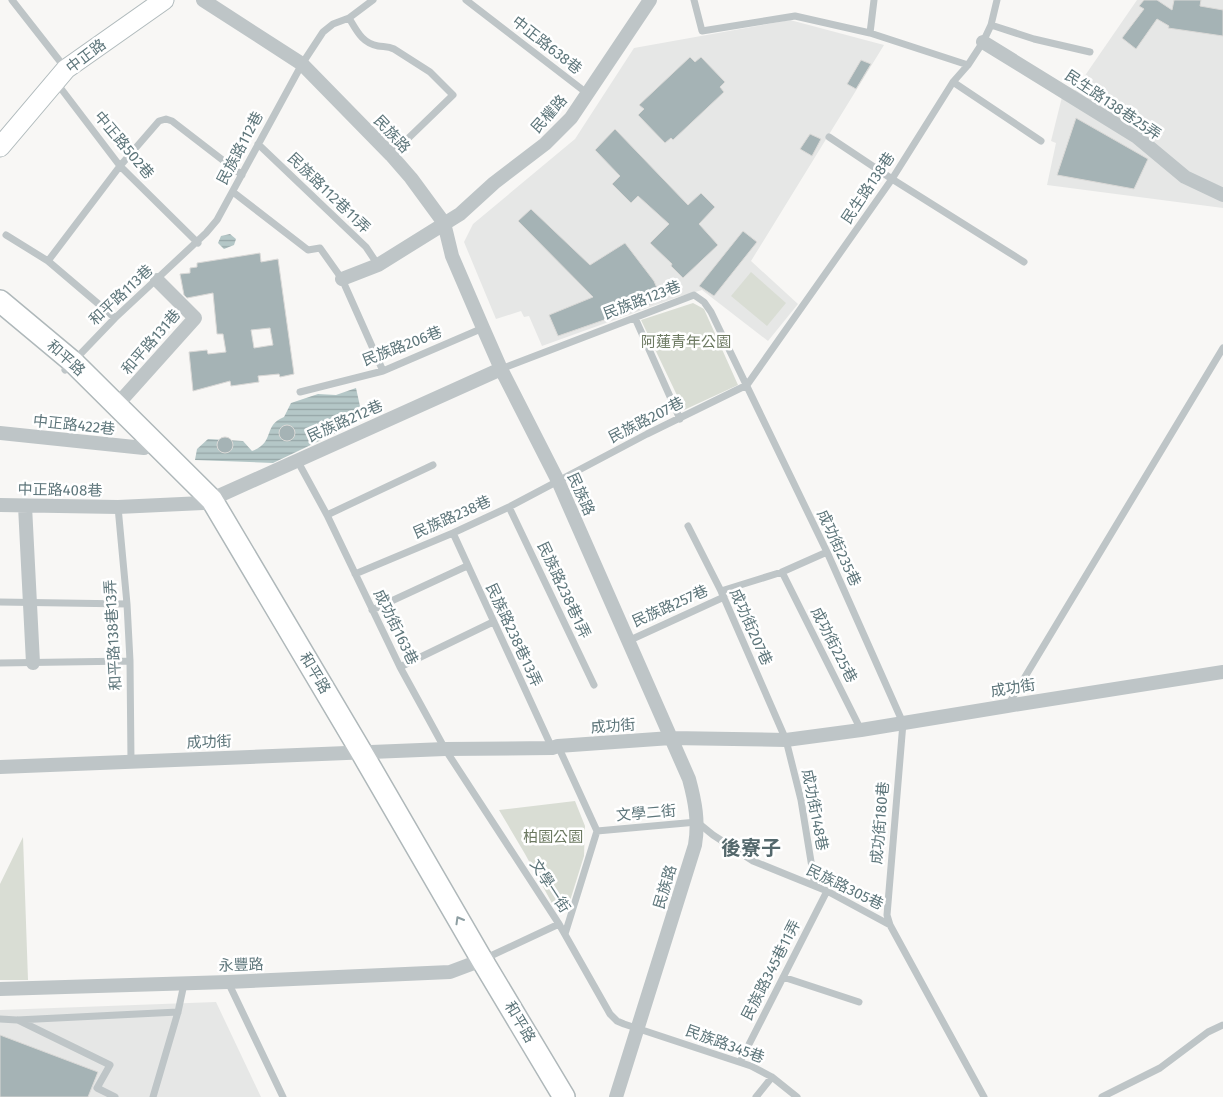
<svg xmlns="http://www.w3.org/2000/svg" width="1223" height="1097" font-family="'Fira Sans','Noto Sans TC',sans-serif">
  <defs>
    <pattern id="water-rules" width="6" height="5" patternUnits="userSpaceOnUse" patternTransform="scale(1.25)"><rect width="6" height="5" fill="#b4c7c7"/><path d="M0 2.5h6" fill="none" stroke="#96a6a7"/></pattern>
  </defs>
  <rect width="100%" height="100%" fill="#f8f7f5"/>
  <path fill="#e6e7e6" d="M1137 0H1223V191L1194 178 1073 93Z
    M790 20 884 45 751 261 798 304 768 341 702 290 678 297 542 346 529 316 524 317 521 311 496 319 464 242 473 224 575 139 634 48Z
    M1063 93 1223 200V208L1047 185 1056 143 1051 141Z
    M216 1002 261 1097H0V1010Z"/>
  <path fill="#d9ddd4" d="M751 272 786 303 767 326 731 296Z
    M693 303 704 309 738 385 684 410 641 320Z
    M575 801 585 826 584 856 569 904 561 908 553 905 525 854 499 810Z
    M23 837 28 980H0V884Z"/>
  <path fill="url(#water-rules)" d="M230 234 236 239 234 245 224 249 218 243 221 236Z
    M356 388 363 420 273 463 195 460 197 449 208 439 243 441 252 451C276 442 262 426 284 417L291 403 318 394 336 395Z"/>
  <path fill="#a5b3b5" stroke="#dad9d7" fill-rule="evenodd" d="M1144 0H1157L1172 10 1174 0H1201L1200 6 1223 10V36L1168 28 1169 26 1157 19 1136 49 1122 38 1144 9 1139 6Z
    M690 57 695 62 701 57 725 82 720 87 724 92 673 140 671 138 665 143 638 115 644 109 639 105Z
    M861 60 871 64 856 89 847 84Z
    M1076 118 1148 159 1134 189 1057 175Z
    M615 129 688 205 701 193 715 207 699 224 718 245 683 278 671 266 672 264 650 243 669 224 638 196 631 203 612 184 620 176 595 150Z
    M810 134 821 139 812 156 800 149Z
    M531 209 590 265 625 243 654 281 662 300 634 311 628 298 604 320 558 336 549 315 593 297 518 221Z
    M743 231 757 242 714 296 699 286Z
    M260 253 261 262 278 259 294 374 280 377 279 374 258 376 259 382 231 386 230 381 193 391 189 352 207 350 208 354 226 352 223 334H217L213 293 187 298 184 295 180 274 190 273V268L197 267V263ZM270 328 273 345 254 348 251 330Z
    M279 433a8 8 0 1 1 16 0a8 8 0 1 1-16 0Z
    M217 445a8 8 0 1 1 16 0a8 8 0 1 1-16 0Z
    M0 1035 98 1072 88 1097H0Z"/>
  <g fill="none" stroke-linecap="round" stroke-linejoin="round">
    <defs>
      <path id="secondary" d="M0 147 66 69 164 0"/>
      <path id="primary" d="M0 301 73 362 212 500 362 753 482 960 564 1097"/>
    </defs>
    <use href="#secondary" stroke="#b0babc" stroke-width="21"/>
    <use href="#primary" stroke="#afb8ba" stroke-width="24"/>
    <path stroke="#bec5c7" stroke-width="7" d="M12 0 66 69
      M466 0 588 94
      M694 0 702 31 795 16 870 33 968 65
      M349 18C357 31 362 43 378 46 384 47 388 46 394 49L430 72 453 95 391 155
      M991 25 1034 39 1090 52
      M870 33 874 0
      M56 82 120 166 198 243
      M953 82 1041 141
      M829 137 892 179 1024 262
      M258 144 366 247 378 265
      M233 192 308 250 320 248 342 279 383 371
      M6 235 48 261 115 318
      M48 261 120 166 159 121 166 119 172 121 242 175
      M635 318 680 419
      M501 369 694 295 704 302 711 312 827 552 903 723 887 915 890 925 984 1097
      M65 370 115 318 206 233 217 220 302 64 323 32 333 24 349 18 373 0
      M300 392 383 371 483 328
      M297 460 327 515 400 667 445 749 559 924 610 1014 617 1021 624 1024 751 1066 772 1077 797 1097
      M118 507 127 604 130 661 131 761
      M509 507 594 685
      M327 515 433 465
      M688 526 721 591 786 740 801 800 815 886
      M453 533 552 748
      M782 572 861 730
      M355 574 453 533 509 507 647 434 747 385 892 179 953 82 968 65 983 42 991 25 997 0
      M721 591 782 572 827 552
      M0 602 127 604
      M372 610 467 566
      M628 641 724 597
      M0 663 130 661
      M400 667 493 622
      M1008 705 1223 348
      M558 746 597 831 697 822 713 835 753 861 827 891 890 925
      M565 934 597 831
      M484 959 559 924
      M783 977 859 1002
      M228 982 283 1097
      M0 1019 17 1020 178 1012
      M18 1020 110 1065 97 1088 115 1097
      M740 1062 827 891
      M153 1097 178 1012 184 984
      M756 1097 772 1077
      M1102 1097 1160 1068 1208 1032 1223 1025"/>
    <path stroke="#bec5c7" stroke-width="14" d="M203 0 302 64 391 155 411 178 444 223 452 256 483 328 501 369 558 481 689 779C695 801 699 822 695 845L616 1097
      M983 42 1137 137 1185 177 1223 195
      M342 279 378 265 460 214 494 183 545 144 571 118 650 0
      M117 405 195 318 157 280
      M0 433 144 448
      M0 505 118 507 203 503 501 369
      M25 506 33 663
      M0 767 445 749 552 748 558 746 671 738 786 740 861 730 1007 706 1223 672
      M0 989 228 982 450 972 482 960"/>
    <use href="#secondary" stroke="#fff" stroke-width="19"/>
    <use href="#primary" stroke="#fff" stroke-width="21"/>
  </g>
  <defs><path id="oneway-chevron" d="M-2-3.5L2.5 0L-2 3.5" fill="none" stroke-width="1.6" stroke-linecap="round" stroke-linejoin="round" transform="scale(1.25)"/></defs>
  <use stroke="#8e9fa3" href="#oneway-chevron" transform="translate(459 920) rotate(-120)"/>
  <g text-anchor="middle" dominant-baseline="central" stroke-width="5" stroke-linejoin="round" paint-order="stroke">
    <g font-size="15" fill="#5e767b" stroke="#fff">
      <text transform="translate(547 45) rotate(38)">中正路638巷</text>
      <text transform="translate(86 56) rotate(-37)">中正路</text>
      <text transform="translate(1113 105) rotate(34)">民生路138巷25弄</text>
      <text transform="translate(549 114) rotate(-48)">民權路</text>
      <text transform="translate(392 134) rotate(47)">民族路</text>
      <text transform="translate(124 145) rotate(50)">中正路502巷</text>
      <text transform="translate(240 148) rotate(-62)">民族路112巷</text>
      <text transform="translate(868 188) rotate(-56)">民生路138巷</text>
      <text transform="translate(329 193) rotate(44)">民族路112巷11弄</text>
      <text transform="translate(121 295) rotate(-43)">和平路113巷</text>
      <text transform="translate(642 300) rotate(-21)">民族路123巷</text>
      <text transform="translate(151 342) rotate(-49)">和平路131巷</text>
      <text transform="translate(402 346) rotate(-21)">民族路206巷</text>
      <text transform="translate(66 358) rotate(42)">和平路</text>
      <text transform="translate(646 420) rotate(-27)">民族路207巷</text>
      <text transform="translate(345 421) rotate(-24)">民族路212巷</text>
      <text transform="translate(74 425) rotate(6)">中正路422巷</text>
      <text transform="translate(60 490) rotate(1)">中正路408巷</text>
      <text transform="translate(581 494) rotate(66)">民族路</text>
      <text transform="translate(452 517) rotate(-24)">民族路238巷</text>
      <text transform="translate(839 548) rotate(65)">成功街235巷</text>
      <text transform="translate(564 590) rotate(65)">民族路238巷1弄</text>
      <text transform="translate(670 606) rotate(-24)">民族路257巷</text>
      <text transform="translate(396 627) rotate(64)">成功街163巷</text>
      <text transform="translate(751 627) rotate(66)">成功街207巷</text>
      <text transform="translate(113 635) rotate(-93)">和平路138巷13弄</text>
      <text transform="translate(514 635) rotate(65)">民族路238巷13弄</text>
      <text transform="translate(834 645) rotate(63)">成功街225巷</text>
      <text transform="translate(315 673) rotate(59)">和平路</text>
      <text transform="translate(1013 688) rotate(-9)">成功街</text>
      <text transform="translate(613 726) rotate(-4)">成功街</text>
      <text transform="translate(209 742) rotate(-2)">成功街</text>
      <text transform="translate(815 810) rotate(79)">成功街148巷</text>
      <text transform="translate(646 813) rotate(-5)">文學二街</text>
      <text transform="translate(880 823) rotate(-85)">成功街180巷</text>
      <text transform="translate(550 886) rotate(57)">文學一街</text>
      <text transform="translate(665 887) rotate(-73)">民族路</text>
      <text transform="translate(845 887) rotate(26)">民族路305巷</text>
      <text transform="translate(241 965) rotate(-2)">永豐路</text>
      <text transform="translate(771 970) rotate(-63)">民族路345巷11弄</text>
      <text transform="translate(520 1022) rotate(59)">和平路</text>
      <text transform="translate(725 1044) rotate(20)">民族路345巷</text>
    </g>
    <g font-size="15" fill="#6c7961" stroke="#fff">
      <text x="686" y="342">阿蓮青年公園</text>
      <text x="553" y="837">柏園公園</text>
    </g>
    <g font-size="20" font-weight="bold" fill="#54686c" stroke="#fff">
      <text x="751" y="848">後寮子</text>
    </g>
  </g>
</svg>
